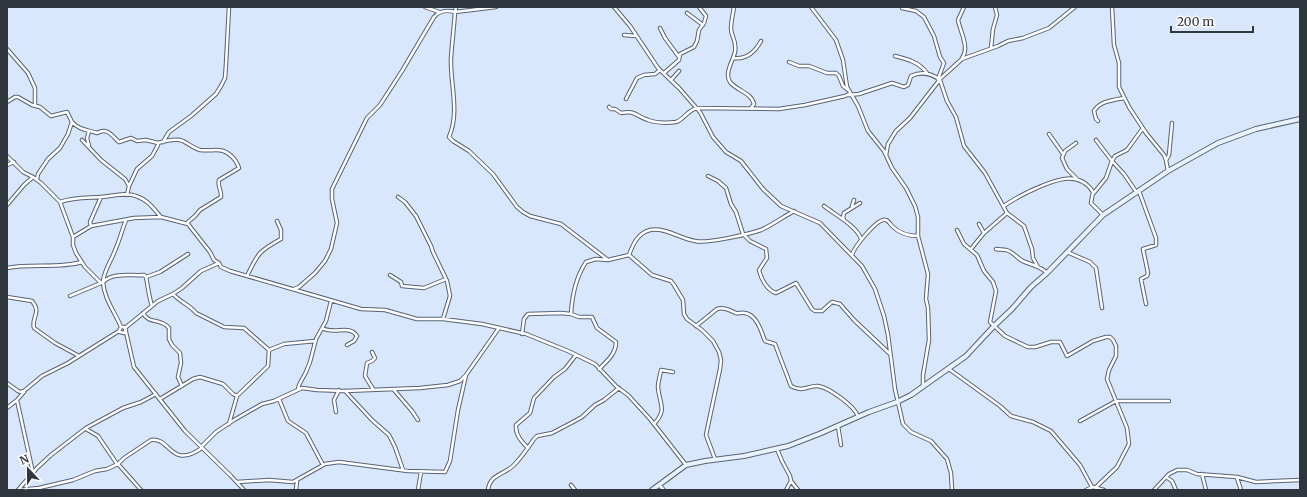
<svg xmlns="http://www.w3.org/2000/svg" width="1307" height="497" font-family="Merriweather,serif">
  <rect width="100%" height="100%" fill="#d9e7fc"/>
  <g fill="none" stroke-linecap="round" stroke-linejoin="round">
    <defs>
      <path id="minor" d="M425 7 439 12
        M496 7 455 12C454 27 452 43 451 58 450 84 460 112 449 137L453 141 469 151 493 174 517 207 523 212 530 216 561 224 608 260
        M614 7 630 26 658 68 679 88 700 112 713 137 726 152 741 161 763 189 781 206 820 223 862 266 875 289 884 316 888 335 895 389 903 424 911 432 931 441 947 459 951 473 952 490
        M734 7C733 14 731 22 731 28 731 38 737 39 735 52 733 61 724 73 730 82 737 91 751 92 754 104L751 108
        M811 7 836 40 843 60 847 87 858 106 868 131 884 151 892 168 906 188 915 206 918 217V236L928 274 926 299 928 308 929 340 923 375V387
        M1112 7 1114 45 1119 63V87L1129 107 1146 133 1164 155 1166 160 1168 171
        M902 8 916 11 924 17 934 36 940 57 944 63 938 79
        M687 13 703 25
        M660 28 665 38 679 57
        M624 35 636 36
        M991 48 993 29 997 15 995 7
        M7 49 28 73 35 88V106
        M895 56C907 59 919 62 927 73
        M733 58C747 60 755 52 761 41
        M962 58C970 48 960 31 958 20L964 7
        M789 62 799 66H809L827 73H836L839 76 843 86 848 90
        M664 73 679 60 680 54 694 47 697 41 699 30 704 23 706 16 699 7
        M671 80 679 71
        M848 95 859 94 892 83 904 87 908 85 911 76C922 71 931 73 940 80L947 101 956 117 964 146 985 173 1007 213 1024 226 1032 249 1033 258 1038 267
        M626 99 637 78 644 75 655 74 660 70
        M7 102 15 97H18L32 105 40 107 51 116 67 112 72 122 68 134 60 148 48 159 38 174 37 179
        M609 107 611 109H615L621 113C636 110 635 116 648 120 656 123 667 123 676 122 683 120 688 110 697 108L779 109 805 105 845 96 849 94
        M1098 121 1096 119 1094 111C1100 101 1113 100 1124 98
        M72 122C79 130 88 130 97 133 108 127 112 136 119 142L131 138 137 141 146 140 158 143V145L152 156 137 169 129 186
        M89 131 87 138 89 146
        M1049 134 1063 154
        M82 140 101 160 125 179 129 186 127 195
        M1096 140 1112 161 1124 174 1137 193
        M163 142 169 132 191 116 216 94 221 86 225 78 226 64 229 7
        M158 143C165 141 176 138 183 141 189 144 193 148 200 150 215 152 223 145 235 160 237 163 238 165 239 168L219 180C217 186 222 191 221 197L200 210 195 216 188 222V224
        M1076 143 1065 151 1062 158 1067 169 1078 180
        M886 155 888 144 896 131 910 118 941 78 962 59 998 46 1008 41 1023 38 1049 28 1075 7
        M7 156 23 172 33 177 41 183 60 202 73 237V245L76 253 85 267 101 283 103 282C104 299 115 312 121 327
        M1166 160 1169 155 1172 123
        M7 165 14 162
        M708 176 718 181 726 188 731 204 736 212 743 234 750 241 766 249 767 258 759 270C761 279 767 290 776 293L796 283 812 309 815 311H822L832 302 840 304 854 320 890 354
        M1139 191 1156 238V245L1143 249 1148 273 1147 276 1141 279 1146 304
        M1093 194 1106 178 1112 161 1115 156 1127 150 1143 128
        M398 197 405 202 416 216 431 246 433 252 447 281 450 296 443 319
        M60 202C74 197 88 198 102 197 113 196 126 192 136 196 148 200 153 208 161 217
        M7 205 24 185 33 177
        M824 206C834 214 858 227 861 239
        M852 206 854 200
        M1004 206C1012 200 1020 196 1028 192 1048 183 1077 167 1093 192L1091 203 1103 215
        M844 220 843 217 844 213 860 203
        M91 226 90 222 101 197
        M957 230 964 244 977 255 984 271 993 282 996 291 990 322 1005 336 1028 347H1035L1051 342H1060L1067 356 1093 341 1106 337H1110L1113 340 1116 346V356L1109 370 1107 379 1127 428 1129 444 1117 467 1096 487
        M984 233 1007 213
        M73 237 91 226 134 218 161 217 188 224 210 252 214 260 219 263
        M971 249 984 233 979 224
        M996 249C1000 250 1002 249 1006 250 1013 251 1018 260 1025 262 1031 264 1043 268 1047 273
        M1067 252 1090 262 1096 268 1102 308
        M629 255 652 275 671 281 674 285 683 300 684 314 687 319 702 330 713 341 719 352 721 360 720 369 706 435 715 459
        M629 255C633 244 638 233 650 230 665 227 681 239 695 241 707 244 749 234 761 230 772 225 783 217 794 211
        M852 255C854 247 878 217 886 220 889 221 890 224 892 226 900 234 908 236 918 236
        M7 268C32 263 58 269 82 262
        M390 275 401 282 402 286 424 288 446 279
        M247 276C258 253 259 251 281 239V230L277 221
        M146 277 160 272 188 254
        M103 281C105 268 112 260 116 248 120 239 122 230 126 220
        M103 282C113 272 130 276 144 275L146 277C148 287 149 297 152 306
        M294 289 299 287 315 273 325 261 331 249 337 223 332 199V189L367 118 380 105 402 71 434 17C440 10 447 10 455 12L456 7
        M173 294C180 302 190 305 196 313L224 327 244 328 269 350 268 366 237 396
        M70 296 101 283
        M7 297 32 301C42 313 31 317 34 328L55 343 79 356
        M143 313C149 325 160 317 169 328V339L172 345 180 353 181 363 178 377 182 386
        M571 314C572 296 576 277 586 262L596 259 608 260 629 255
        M696 326 717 309C724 307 729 310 736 313 739 314 741 312 745 313 757 315 761 331 765 341L775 344 791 386C803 393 809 385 818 386 830 388 854 406 858 416
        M125 328 158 301 173 294 182 288 201 271 219 263 221 267 230 271 361 309 385 310 417 319H443L482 324 526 334 568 351 595 364 617 387 628 395 650 419 686 465
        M322 328C334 335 350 324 357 336L354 341 347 345
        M126 332 134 367 138 372 185 431 231 476 244 490
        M522 334 524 319 528 314 561 313 571 314 579 317H592L597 328 616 342C616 354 607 361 599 369
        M269 350 284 344 315 341
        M372 352 375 358 372 361 367 363 365 376 373 389
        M949 369 1000 406 1011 416 1033 422 1051 431 1080 465 1092 487
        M7 383 18 391 20 392 24 391 42 376 68 363 119 331 121 327H124L126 330 124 333 120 332 119 331
        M298 389 299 385 306 372 310 362 316 339 326 321 331 301
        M394 390 412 411 418 420
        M345 391 372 420 389 435 395 447 403 470
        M160 399 193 379 200 377 223 384 233 394 237 396 229 424
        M279 399 288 421 306 433 323 465
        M17 400 33 473
        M7 408 17 400 24 392
        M336 412 334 400 339 390
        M1080 421 1116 401H1169
        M654 424C668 409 659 404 658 387 658 382 660 376 661 370L673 372
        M838 426 841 445
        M86 429 98 436 117 464
        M201 447 216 432 234 420 262 404 274 401 302 388 317 390 345 391 420 388 448 385 460 381 466 375
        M528 448C522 442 515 435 516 425L530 413 534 398 554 377 565 369 576 355
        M777 449 782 461 790 476 791 481 798 490
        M118 464 141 490
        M1202 474 1206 490
        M1166 477 1172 481 1176 490
        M1237 478 1241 490
        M237 482 269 480 293 482 325 464 339 462 408 471 445 472 450 461 458 410 466 375 499 328
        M571 485 575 490
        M659 485 664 490
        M18 490 39 488 73 480 95 471 107 469 118 464 124 458 151 440C171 437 170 470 202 448
        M18 490 37 468 51 455 86 428 123 408 141 402 156 394
        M296 490 297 481
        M418 490 421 472
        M488 490C490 474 504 475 514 465 522 457 528 448 534 439L537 436 552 433 573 422 582 417 595 405 604 400 619 388
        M786 490 791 481
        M1086 490 1093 487 1104 490
        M1154 490 1169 474 1177 470H1187L1197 474 1237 477 1256 482 1300 480"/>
      <path id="secondary" d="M652 490 686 465 705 461 744 456 788 446 819 434 869 412 897 402 911 395 966 356 994 326 1012 309 1031 287 1047 273 1103 215 1168 171 1218 143 1256 129 1300 119"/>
    </defs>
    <use href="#minor" stroke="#576374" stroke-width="4.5"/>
    <use href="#secondary" stroke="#576374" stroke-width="6"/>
    <use href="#minor" stroke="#fff" stroke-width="2.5"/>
    <use href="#secondary" stroke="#eaf2fd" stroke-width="4"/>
  </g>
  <rect width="1307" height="497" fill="none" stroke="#30363e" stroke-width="16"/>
  <g transform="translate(28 469) rotate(338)" stroke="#ffffff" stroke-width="3" paint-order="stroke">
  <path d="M0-3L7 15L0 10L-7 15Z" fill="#30363e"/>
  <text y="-6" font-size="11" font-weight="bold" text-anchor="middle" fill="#30363e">N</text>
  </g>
  <path d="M1171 26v6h82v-6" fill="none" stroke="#30363e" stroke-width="2"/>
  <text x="1177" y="26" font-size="12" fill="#30363e" stroke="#ffffff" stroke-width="3" paint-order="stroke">200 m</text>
</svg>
